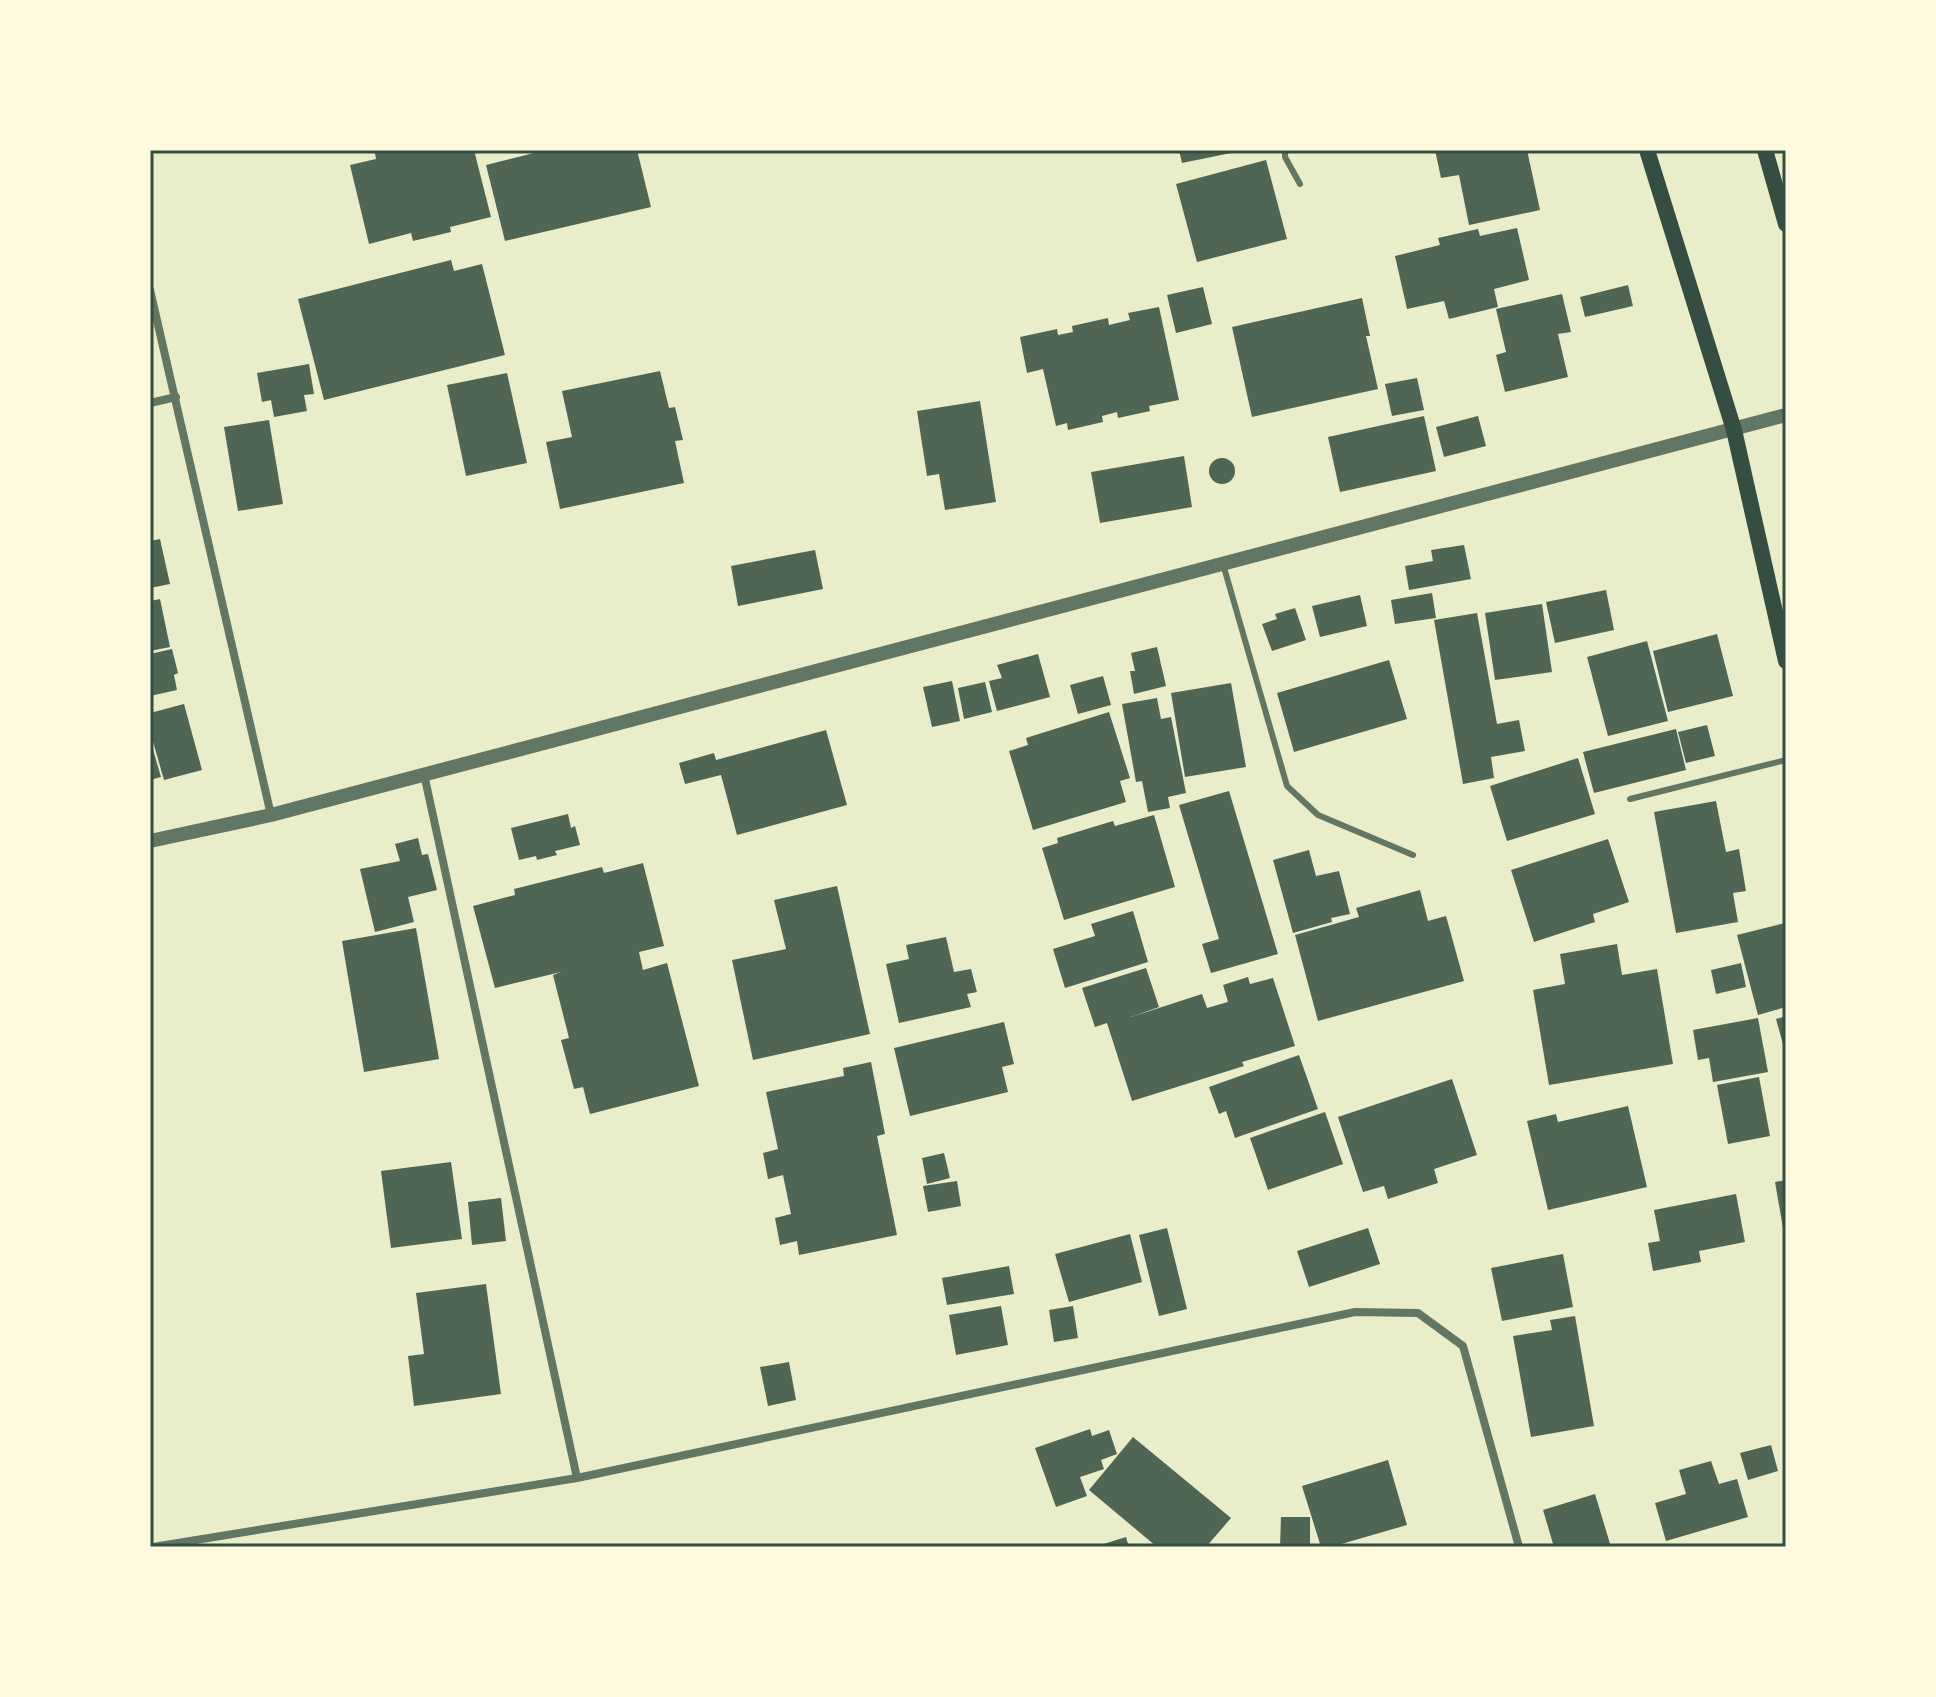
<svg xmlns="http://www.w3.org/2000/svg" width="1936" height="1697" font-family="Roboto,sans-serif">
  <rect width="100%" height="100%" fill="#e9edc9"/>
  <path fill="#4f6655" d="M385 150H474L491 217 450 227 451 232 413 241 411 233 369 244 350 165 376 159 375 153Z
    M637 150 651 207 505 241 486 165 546 150Z
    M1179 150H1241V151L1182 163Z
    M1435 150H1527L1540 210 1469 225 1459 175 1441 178Z
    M1266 160 1287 239 1197 262 1176 184Z
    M1517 228 1529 280 1494 289 1498 307 1449 319 1444 301 1407 309 1395 256 1440 245 1438 238 1478 229 1480 236Z
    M451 260 454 271 482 264 505 355 324 400 298 299Z
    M1628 285 1633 306 1585 317 1580 297Z
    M1203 287 1212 324 1176 333 1167 295Z
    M1562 294 1571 332 1558 334 1568 377 1505 392 1496 355 1506 352 1496 309Z
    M1362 298 1370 336H1366L1378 389 1252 417 1232 327Z
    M1159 307 1179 400 1149 406 1150 411 1118 418 1117 412 1102 416 1103 422 1068 430 1067 423 1056 426 1043 369 1027 373 1020 337 1057 329 1058 335 1073 332 1072 326 1108 318 1109 325 1130 320 1128 313Z
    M309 364 314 394 304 395 307 411 274 417 271 400 262 402 257 373Z
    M660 371 669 408 675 407 683 440 675 441 684 483 560 509 546 442 572 437 562 391Z
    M507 373 527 463 466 476 447 385Z
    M1417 378 1424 410 1392 416 1385 384Z
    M980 401 996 502 945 510 939 474 927 476 917 411Z
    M1424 416 1436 471 1340 492 1328 437Z
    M1478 416 1486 446 1444 457 1436 427Z
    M269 420 283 504 238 511 224 427Z
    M1184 456 1192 507 1100 523 1091 472Z
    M1209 471a13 13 0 1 1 26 0a13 13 0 1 1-26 0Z
    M160 539 170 584 150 588V541Z
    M1464 545 1471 579 1409 590 1405 566 1433 561 1431 550Z
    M815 550 823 589 738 606 731 566Z
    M1606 590 1614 630 1555 643 1546 602Z
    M1432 593 1436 618 1395 624 1391 600Z
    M1360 595 1367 626 1320 637 1312 606Z
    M160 599 170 647 150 651V601Z
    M1542 604 1552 672 1495 680 1485 613Z
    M1295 608 1306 640 1272 651 1262 624 1277 619 1275 614Z
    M1477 613 1497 724 1519 720 1525 751 1491 757 1494 778 1463 784 1434 620Z
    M1717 634 1733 696 1668 712 1653 651Z
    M1647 641 1668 721 1608 736 1587 657Z
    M1157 647 1166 686 1134 694 1130 671H1135L1131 653Z
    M172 649 178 673 174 675 177 690 150 696V654Z
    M1038 654 1050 697 997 711 989 681 1002 678 997 665Z
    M1389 660 1407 719 1294 752 1277 693Z
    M1103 676 1111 705 1078 714 1070 685Z
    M952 681 960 721 932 727 923 687Z
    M985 682 992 712 964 719 958 688Z
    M1231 683 1246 767 1185 777 1171 693Z
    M1157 698 1161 719 1171 717 1186 793 1168 797 1170 808 1148 812 1142 781 1136 782 1122 704Z
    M184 704 202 770 164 780 150 731V713Z
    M1109 712 1130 778 1120 781 1126 802 1033 830 1009 751 1028 745 1026 738Z
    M1707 725 1715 756 1686 763 1678 732Z
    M1676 729 1686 770 1594 793 1583 752Z
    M826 730 847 805 737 835 721 775 685 784 679 763 714 753 716 760Z
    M150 739 161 777 150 780Z
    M1578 758 1595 814 1507 841 1490 786Z
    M1229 791 1278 954 1211 973 1202 944 1219 939 1179 805Z
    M1716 801 1726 852 1739 849 1746 891 1733 893 1738 922 1676 933 1654 812Z
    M568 814 571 828 575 826 580 845 555 851 557 855 537 860 536 856 519 860 511 828Z
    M1154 815 1175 887 1064 920 1042 848 1058 843 1057 838 1113 821 1115 826Z
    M418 838 422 855 428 854 437 890 408 897 414 922 375 932 360 869 400 861 395 844Z
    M1608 839 1629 902 1593 914 1595 922 1534 942 1511 870Z
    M1309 850 1316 876 1339 871 1350 914 1331 918 1332 922 1293 933 1273 860Z
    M643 863 664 946 639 952 643 970 667 963 699 1086 590 1114 583 1087 574 1089 561 1040 569 1038 553 975 561 972 495 988 473 906 515 895 514 889 602 867 604 873Z
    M837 886 870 1034 753 1060 732 960 786 949 774 900Z
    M1420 890 1428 921 1446 916 1464 981 1318 1021 1295 935 1359 917 1356 908Z
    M1133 911 1148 962 1065 988 1053 949 1095 936 1091 924Z
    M1785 923 1786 1007 1758 1015 1737 935Z
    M416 928 439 1059 364 1072 342 941Z
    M946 937 954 972 971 969 977 992 967 994 971 1007 899 1023 886 964 909 959 906 945Z
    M1617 944 1622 975 1657 969 1673 1064 1549 1085 1533 990 1565 984 1560 954Z
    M1741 963 1746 987 1716 994 1711 970Z
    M1146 968 1159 1007 1131 1017 1202 994 1207 1008 1228 1002 1223 985 1248 977 1250 984 1273 978 1295 1046 1242 1062 1244 1066 1132 1101 1107 1023 1095 1027 1082 988Z
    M1786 1016V1047L1784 1048 1776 1019Z
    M1758 1018 1768 1072 1713 1082 1709 1058 1698 1060 1693 1030Z
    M1004 1022 1014 1064 1002 1067 1008 1092 910 1116 894 1048Z
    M1299 1055 1318 1109 1235 1138 1226 1111 1219 1114 1209 1087Z
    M871 1062 885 1134 877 1136 897 1235 799 1255 797 1241 780 1245 775 1218 791 1214 783 1175 768 1179 763 1153 778 1149 766 1092 844 1076 843 1068Z
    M1759 1077 1770 1136 1728 1144 1717 1085Z
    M1452 1079 1477 1155 1434 1169 1438 1183 1388 1199 1384 1186 1363 1192 1338 1117Z
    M1628 1106 1647 1187 1548 1210 1527 1121 1556 1114 1558 1122Z
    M1325 1112 1343 1164 1268 1190 1250 1138Z
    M944 1153 950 1178 927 1184 922 1158Z
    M451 1162 462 1239 391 1248 381 1171Z
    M1786 1180V1234H1784L1775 1182Z
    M957 1181 961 1206 928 1212 923 1186Z
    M1736 1194 1745 1242 1699 1251 1701 1262 1653 1271 1648 1243 1660 1241 1654 1210Z
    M501 1198 506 1241 472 1245 468 1202Z
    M1167 1228 1187 1309 1159 1316 1139 1235Z
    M1368 1228 1380 1264 1309 1287 1297 1251Z
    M1130 1234 1142 1282 1069 1302 1055 1254Z
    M1563 1254 1573 1307 1502 1321 1491 1268Z
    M1009 1266 1014 1294 947 1305 942 1278Z
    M486 1284 501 1394 414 1406 408 1356 424 1354 416 1293Z
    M1001 1306 1008 1345 956 1355 949 1315Z
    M1073 1306 1078 1338 1054 1342 1049 1310Z
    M1575 1316 1594 1426 1531 1437 1513 1336 1552 1330 1550 1320Z
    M789 1362 796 1400 768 1406 760 1367Z
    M1090 1429 1092 1436 1109 1430 1117 1454 1101 1460 1104 1469 1080 1477 1087 1496 1056 1507 1035 1448Z
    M1133 1437 1231 1518 1206 1547H1157L1089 1490Z
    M1771 1445 1778 1471 1748 1480 1740 1453Z
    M1388 1460 1407 1525 1331 1547H1321L1302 1486Z
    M1711 1461 1719 1484 1737 1479 1748 1517 1666 1541 1655 1503 1686 1494 1679 1470Z
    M1595 1494 1611 1547H1554L1543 1510Z
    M1281 1517H1310V1547H1280Z
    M1126 1537 1129 1547H1098L1097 1546Z"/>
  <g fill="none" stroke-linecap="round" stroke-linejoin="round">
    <path stroke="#617663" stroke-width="6" d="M1285 150V157L1300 184
      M1223 564 1287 786 1318 815 1413 855
      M1630 799 1786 760"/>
    <path stroke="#617663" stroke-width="8" d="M150 290 271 815
      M150 403 176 397
      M424 774 577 1478
      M153 1547 577 1478 1355 1312 1418 1313 1463 1346 1519 1547"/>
    <path stroke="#617663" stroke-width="14" d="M150 841 271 815 1786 415"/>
    <path stroke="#344e41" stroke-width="16" d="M1647 150 1734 430 1786 661
      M1765 150 1786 224"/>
  </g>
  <rect width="1936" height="1697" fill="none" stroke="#fefae0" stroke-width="304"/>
  <rect x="152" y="152" width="1632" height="1393" fill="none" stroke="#344e41" stroke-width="3"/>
</svg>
